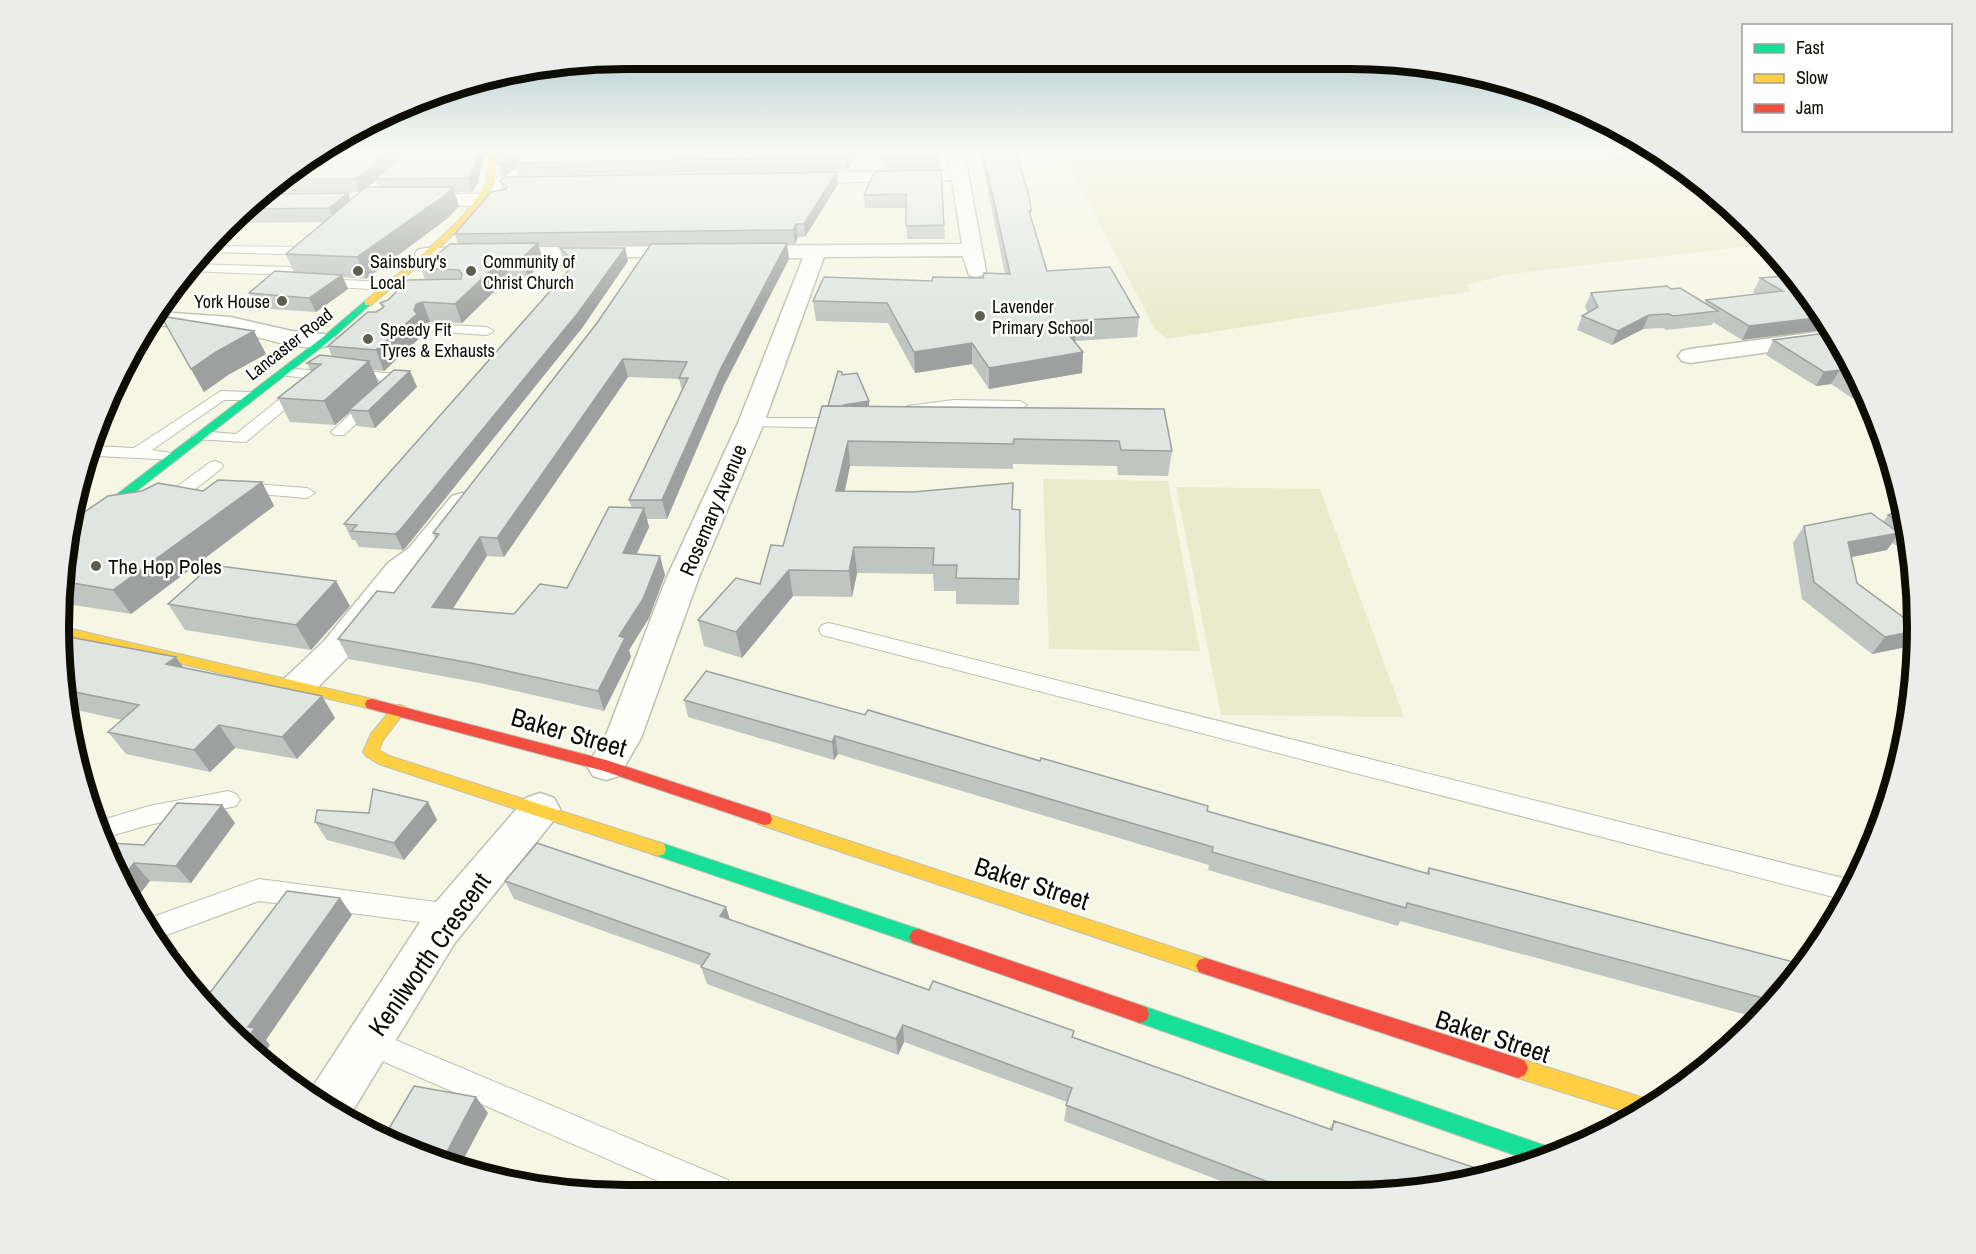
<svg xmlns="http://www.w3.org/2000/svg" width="1976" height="1254" font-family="'Archivo Narrow',sans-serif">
  <rect width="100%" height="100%" fill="#f5f6e4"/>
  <path fill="#eaebcd" d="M1062 152H1642L1695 176 1768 244 1510 274 1465 285 1472 291 1167 339 1155 329Z
    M1043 479 1168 481 1200 651 1049 649Z
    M1176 487 1320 489 1404 717 1221 715Z"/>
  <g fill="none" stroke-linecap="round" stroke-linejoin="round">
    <defs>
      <path id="lane" d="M214 246 314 247 320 251 314 255 207 252Z
        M194 264 290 267 296 271 290 275 187 271Z
        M320 279 389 282 395 286 389 290 316 286 314 283Z
        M430 324 487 327 494 331 487 335 425 331 423 328 425 325Z
        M284 368 319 371 326 375 246 442 194 439 192 436 200 431 236 434 306 378 279 375 277 372Z
        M351 370 398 374 405 378 344 435H334L331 432 334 429 386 381 346 377 344 374Z
        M221 391 251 392 258 396 251 400H224L152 450 177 454 179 457 177 460 97 456 86 459 88 448 94 446 134 448Z
        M954 400 1020 401 1027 405 1020 409 954 408 908 416 900 411 908 406Z
        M751 418H844L852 423 844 428 746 426 743 423 746 420Z
        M215 461 221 463 223 466 221 469 172 507H160L158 503 160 499 209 463Z
        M241 483 307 488 315 493 307 498 235 492 233 488Z
        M829 623 1851 880 1856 882 1845 900 822 635 819 630 822 625Z
        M228 791 236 794 240 800 236 806 149 825 107 837 99 821 149 806Z
        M259 879 451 904 460 907 464 915 460 923 451 926 259 901 153 940 144 920Z
        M367 1028 728 1180 732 1191H681L357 1050 353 1041 357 1032Z"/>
      <path id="street" d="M948 152H964L986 271 983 275 976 277 969 275 963 256 824 257 764 423 699 577 641 738 619 776 606 780 593 776 587 766 606 735 667 577 738 423 803 258H742L735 256 732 252 735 248 742 246 962 244 952 180 793 183 787 182 784 178 787 174 793 173 950 170Z
        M413 194H480L486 196 489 200 486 204 480 206 407 204 404 200 407 196Z
        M691 246 698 248 701 252 698 256 425 260 418 258 415 254 418 250 425 248Z
        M160 312 230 317 292 331 333 335 337 340 333 345C298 354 262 335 228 331 203 328 177 329 153 324Z
        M1832 330 1841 342 1690 363 1682 361 1678 356 1682 351 1690 349Z
        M462 493 472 496 476 502 431 562 410 577 348 657 308 697 296 700 284 697 278 688 284 679 324 641 388 563 409 548 452 496Z
        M540 793 554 798 560 809 554 820 454 944 349 1117 308 1094 424 916 526 798Z"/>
      <path id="fast" d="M365 301 372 303 328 342 94 524H86L84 521 86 518 322 338Z
        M658 842 918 929 924 931 927 937 924 943 918 945 652 854 650 849 652 844Z
        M1140 1005 1549 1147 1556 1150 1558 1153 1537 1163 1140 1023 1133 1020 1131 1014 1133 1008Z"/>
      <path id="slow" d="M490 152H496C496 162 496 175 493 184 477 222 404 277 371 305H365V301C396 275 471 219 485 184 489 174 488 162 490 152Z
        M63 627 372 699 377 700 379 704 377 708 372 709 64 636Z
        M399 705 404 706 406 710 383 740 379 750 389 756 664 844 666 849 664 854 658 856 379 764 366 756 363 752 371 734 394 706Z
        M764 813 1205 958 1211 960 1214 966 1211 972 1205 974 758 824 756 819 758 814Z
        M1518 1058 1647 1099 1655 1104 1638 1116 1518 1078 1511 1075 1508 1068 1511 1061Z"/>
      <path id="jam" d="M372 699 606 760 770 814 772 819 770 824 764 825 604 771 367 708 365 704 367 700Z
        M918 929 1140 1005 1147 1008 1149 1014 1147 1020 1140 1023 912 943 909 937 912 931Z
        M1205 958 1518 1058 1525 1061 1528 1068 1525 1075 1518 1078 1205 974 1199 972 1196 966 1199 960Z"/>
    </defs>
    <use href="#lane" stroke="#bfc0b2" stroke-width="2"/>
    <use href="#street" stroke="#bfc0b2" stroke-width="3"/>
    <use href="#fast" stroke="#bfc0b2" stroke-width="2"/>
    <use href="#slow" stroke="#bfc0b2" stroke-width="2"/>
    <use href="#jam" stroke="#bfc0b2" stroke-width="2"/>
    <use href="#lane" fill="#fefefb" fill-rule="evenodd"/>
    <use href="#street" fill="#fefefb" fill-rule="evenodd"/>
    <use href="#fast" fill="#16e098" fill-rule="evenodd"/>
    <use href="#slow" fill="#ffcf43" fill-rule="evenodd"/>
    <use href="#jam" fill="#f24e42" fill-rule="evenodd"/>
  </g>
  <path fill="#c1c5c2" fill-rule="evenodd" d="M316 152H485L478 182 472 192H454L459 206 448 218 366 279 343 277 348 289 316 312 256 308 249 293 294 272 286 254 324 222 238 223 269 194 348 193 350 200 360 192 270 193 311 154ZM376 181 378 187H367Z
    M498 152H859L847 170 519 176 517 168 505 176H501L497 163Z
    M940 152V168L882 169V156Z
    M980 152H1016L1031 211V217L1047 271 1139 317 1137 337 1075 341 1083 352 1082 373 989 389 972 364 915 373 888 323 816 321 813 301 932 281 983 278 1005 274Z
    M1603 152H1653L1664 158 1615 160Z
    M875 171 944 225 945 239H907L906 208H865L864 195Z
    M837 172 838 184 805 237H798L795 244H787L789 259 724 385 667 519H647L649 527 637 554 665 575 649 618 629 650 631 657 604 711 480 683 349 659 338 639 394 593 435 539 433 533 597 323 650 245 539 246 543 262 528 277H509L462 323 430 322 423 324 422 326 425 333 384 371 373 370 379 383 410 371 417 387 375 428 357 426 350 412 335 425 290 422 278 398 311 372 307 363 332 357 328 346 382 309 380 303 388 300 425 280 421 268 458 244 455 234 503 190 500 181ZM628 377 679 379 682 391 629 500 632 508 567 588 514 614 452 609 487 556 504 557Z
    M560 248H625L628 261 582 328 407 546 403 550 359 547 355 540H352L344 524 570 268 563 262Z
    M1793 275 1831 329 1742 340 1713 322 1712 325 1666 330 1663 328 1643 329 1612 345 1577 330 1582 316 1588 313 1585 307 1591 293 1705 303 1706 300 1757 294 1753 292 1760 278Z
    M161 316 266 354 228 375 204 392Z
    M1773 340 1842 343 1866 396 1852 398 1831 384 1816 386 1766 355Z
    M842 375 869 406 1164 409 1172 451 1168 476 1118 475 1117 466 1013 464V469L850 466 845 491 1012 509 1020 510 1019 605 956 604V591H934L933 574 857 573 852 597 793 596 742 658 704 646 698 620 760 584 783 546 828 406Z
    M262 482 274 506 131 614 61 603 60 590 73 522 203 491Z
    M1903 510 1912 548 1904 550 1892 543 1887 550 1851 557 1857 583 1906 647 1872 654 1802 599 1793 543 1804 526 1883 522 1888 515Z
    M168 604 350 606 311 650 185 630Z
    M64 636 184 668 322 696 335 718 297 759 235 748 210 772 126 754 108 732 122 720 72 709Z
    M684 700 1207 812 1426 873 1429 868 1800 973 1758 1018 1400 921 1398 926 1208 870 1209 865 838 754 834 760 688 717Z
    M428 802 437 820 404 860 327 840 315 822Z
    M222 805 235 823 191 883 150 881 109 843 144 845Z
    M505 881 726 907 730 920 929 990 1074 1031 1073 1038 1329 1129 1334 1121 1387 1194H1255L1064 1121 1067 1102 904 1042 898 1055 707 984 701 967 702 966 514 899Z"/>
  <path fill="#9da09e" d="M392 152H395L399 163 375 179 376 181 360 192 355 179Z
    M478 152H485L478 182 472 192 468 178Z
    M849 152H859L847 170 846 157Z
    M515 154 517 163H515L517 168 505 176 501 163Z
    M837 172 838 184 805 237 804 224Z
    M453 187 459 206 448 218 366 279 357 257Z
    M348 193 353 207 335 222 329 208Z
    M796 224 798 237 795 244 793 230Z
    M538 243 543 262 528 277 522 258Z
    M787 243 789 259 724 385 667 519 662 500 721 368Z
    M625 248 628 261 582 328 407 546 403 550 395 534Z
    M504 258 509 277 462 323 455 304Z
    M342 275 348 289 316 312 309 298Z
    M423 302 430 322 423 324 422 326 425 333 384 371 376 350 414 310 416 304Z
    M1649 315 1643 329 1612 345 1618 331Z
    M1823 317 1831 329 1742 340 1749 326Z
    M1076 328 1074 348 1065 330Z
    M254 331 266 354 228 375 204 392 191 369 216 352Z
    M972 343V364L915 373 914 352Z
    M1083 352 1082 373 989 389V368Z
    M623 359 628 377 504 557 497 538Z
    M369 361 379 384 349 410 350 412 335 425 324 401Z
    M1840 370 1831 384 1816 386 1824 372Z
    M410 371 417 387 375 428 368 411Z
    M869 401V409L845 413 844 405Z
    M848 441 850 466 839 516 836 491Z
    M262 482 274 506 131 614 113 590Z
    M644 508 649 527 628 572 623 553Z
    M1899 533 1887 550 1837 560 1848 542Z
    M480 537 487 556 441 627 432 607Z
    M1910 542 1912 548 1904 550Z
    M854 547 857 573 852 597 849 571Z
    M660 556 665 575 649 618 629 650 631 657 604 711 598 691 619 636Z
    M789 570 793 596 742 658 736 632Z
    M336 581 350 606 311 650 296 625Z
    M1915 631V635L1906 647 1872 654 1885 637Z
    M176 657 191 679 166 664Z
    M322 696 335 718 297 759 282 737Z
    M219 725 235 748 210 772 194 750Z
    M835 736 838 754 834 760 832 742Z
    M428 802 437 820 404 860 394 843Z
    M222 805 235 823 191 883 176 866Z
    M134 863 150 881 135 900 124 876Z
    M340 898 352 915 266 1040 270 1045 262 1057 246 1041 248 1027Z
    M726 907 731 924 720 916Z
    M903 1025 904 1042 898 1055 896 1039Z
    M476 1097 488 1113 460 1166 442 1161Z"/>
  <path fill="#e0e5e1" stroke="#9da09e" stroke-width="1.5" d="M316 152H392L355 179H284L311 154Z
    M399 152H478L474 169 468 178 375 179 399 159Z
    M498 152H849L846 157 515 163 519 158 515 154 501 163H497Z
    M883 152H940V155L882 156Z
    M983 152H1016L1029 196 1031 211H1029L1047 271 1110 267 1139 317 1070 321 1076 328 1065 330 1083 352 989 368 972 343 914 352 887 303 813 301 824 277 932 281 933 277 983 278 984 273 1010 274Z
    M941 170 944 225 906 226V194L864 195 875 171Z
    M837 172 804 224H796L793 230 455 234 491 192 506 189 507 186 500 181 504 177Z
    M366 187H453L441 198 357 257 286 254Z
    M348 193 329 208 253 209 269 194Z
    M538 243 522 258H504L455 304 423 302 416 304 414 310 417 314 376 350 328 346 368 312H376L383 308 384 306 380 303 388 300 408 280 461 279 462 274 459 270 421 268 450 244Z
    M787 243 721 368 662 500H629L688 378H679L687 362 623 359 497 538 480 537 432 607 514 614 540 584 567 588 609 507 644 508 623 553 660 556 643 599 619 636 625 638 598 691 471 663 338 639 377 591 394 593 439 534 433 533 597 323 651 244Z
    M560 248H625L578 313 400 530 395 534 351 531 357 525 344 524 575 263Z
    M275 271 342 275 309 298 249 293Z
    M1793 275 1823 317 1749 326 1706 300 1783 291 1760 278Z
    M1667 286 1671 289 1680 288 1718 311 1673 316 1669 314 1649 315 1618 331 1582 316 1598 307 1591 293Z
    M161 316 254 331 216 352 191 369Z
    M1834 332 1842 343 1859 381 1840 370 1824 372 1773 340Z
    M320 355 369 361 324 401 278 398 321 364 307 363Z
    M394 370 410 371 368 411 349 410Z
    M838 371 842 372V375L857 373 869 401 844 405V406H828Z
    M822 406 1164 409 1172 451 1121 450 1119 441 1014 439 1013 444 848 441 836 491 913 492 1013 483 1012 509 1020 510 1019 579 956 578 957 565H933L934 548 854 547 849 571 789 570 736 632 698 620 736 578 760 584 771 545 783 546Z
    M218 480 262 482 113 590 61 581 73 522 83 513 108 496 142 491 158 483 203 491Z
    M1903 510 1907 527 1888 515Z
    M1871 513 1899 533 1848 542 1857 583 1915 626V631L1885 637 1814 582 1804 526Z
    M212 565 336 581 296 625 168 604Z
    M64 636 176 657 166 664 322 696 282 737 219 725 194 750 108 732 139 705 70 691Z
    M706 671 865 715 868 710 1040 761 1041 758 1208 806 1207 811 1429 874V868L1805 965 1800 973 1774 1001 1407 903 1406 908 1212 852 1213 847 835 736 832 742 684 700Z
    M373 789 428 802 394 843 315 822 317 810 369 813Z
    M177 803 222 805 176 866 134 863 124 876 109 843 144 845Z
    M537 843 726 907 720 916 929 990 933 981 1074 1031 1072 1037 1332 1130 1334 1121 1491 1173 1387 1194H1373L1352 1187 1351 1194H1313L1309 1193V1194H1300L1066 1105 1072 1088 903 1025 896 1039 701 967 710 954 505 881Z
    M287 891 340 898 248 1027 255 1028 246 1041 206 998Z
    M414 1086 476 1097 442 1161 410 1152 384 1137Z"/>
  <linearGradient id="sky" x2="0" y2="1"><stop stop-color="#99bac6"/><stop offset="0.46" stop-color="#fafbf3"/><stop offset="1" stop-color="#fafbf3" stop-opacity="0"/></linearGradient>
  <rect width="1976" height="327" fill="url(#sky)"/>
  <g fill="#5e5f52" stroke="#fff" stroke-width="2">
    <circle cx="358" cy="271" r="6"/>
    <circle cx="471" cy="271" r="6"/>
    <circle cx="282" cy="301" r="6"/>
    <circle cx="980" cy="316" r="6"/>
    <circle cx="368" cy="339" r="6"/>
    <circle cx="96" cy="566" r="6"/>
  </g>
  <g text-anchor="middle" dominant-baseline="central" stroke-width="5" stroke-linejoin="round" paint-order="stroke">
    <g font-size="18" fill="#0d0d04" stroke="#fff" text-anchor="start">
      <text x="370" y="261">Sainsbury's<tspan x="370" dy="21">Local</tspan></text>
      <text x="483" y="261">Community of<tspan x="483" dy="21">Christ Church</tspan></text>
      <text x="270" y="301" text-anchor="end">York House</text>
      <text x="992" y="306">Lavender<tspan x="992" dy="21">Primary School</tspan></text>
      <text x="380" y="329">Speedy Fit<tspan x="380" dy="21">Tyres &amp; Exhausts</tspan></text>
    </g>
    <g font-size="18" fill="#0d0d04" stroke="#fff">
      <text transform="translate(289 344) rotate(-38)">Lancaster Road</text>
    </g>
    <g font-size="21" fill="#0d0d04" stroke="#fff">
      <text transform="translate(713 510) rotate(-67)">Rosemary Avenue</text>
    </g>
    <g font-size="21" fill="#0d0d04" stroke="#fff" text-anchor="start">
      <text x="108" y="566">The Hop Poles</text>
    </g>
    <g font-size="26" fill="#0d0d04" stroke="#fff">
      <text transform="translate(569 732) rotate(16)">Baker Street</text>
      <text transform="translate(1032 883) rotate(18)">Baker Street</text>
      <text transform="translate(429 954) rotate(-55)">Kenilworth Crescent</text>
      <text transform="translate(1493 1036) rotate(18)">Baker Street</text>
    </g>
  </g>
  <path d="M0 0H1976V1254H0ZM627 69H1349A558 558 0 0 1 1907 627V627A558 558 0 0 1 1349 1185H627A558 558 0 0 1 69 627V627A558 558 0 0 1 627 69Z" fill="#ececeb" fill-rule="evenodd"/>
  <path fill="none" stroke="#0d0d04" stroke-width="8" d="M627 69H1349A558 558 0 0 1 1907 627V627A558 558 0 0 1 1349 1185H627A558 558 0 0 1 69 627V627A558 558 0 0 1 627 69Z"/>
  <rect x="1742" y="24" width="210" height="108" fill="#ffffff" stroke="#9e9e9b" stroke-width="1.5"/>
  <rect x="1754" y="44" width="30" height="9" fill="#16e098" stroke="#9e9e9b" stroke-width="1.5"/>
  <text x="1796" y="54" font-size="18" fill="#0d0d04">Fast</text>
  <rect x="1754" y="74" width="30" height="9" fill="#ffcf43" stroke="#9e9e9b" stroke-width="1.5"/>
  <text x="1796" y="84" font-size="18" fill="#0d0d04">Slow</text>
  <rect x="1754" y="104" width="30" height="9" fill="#f24e42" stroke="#9e9e9b" stroke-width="1.5"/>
  <text x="1796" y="114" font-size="18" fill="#0d0d04">Jam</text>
</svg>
